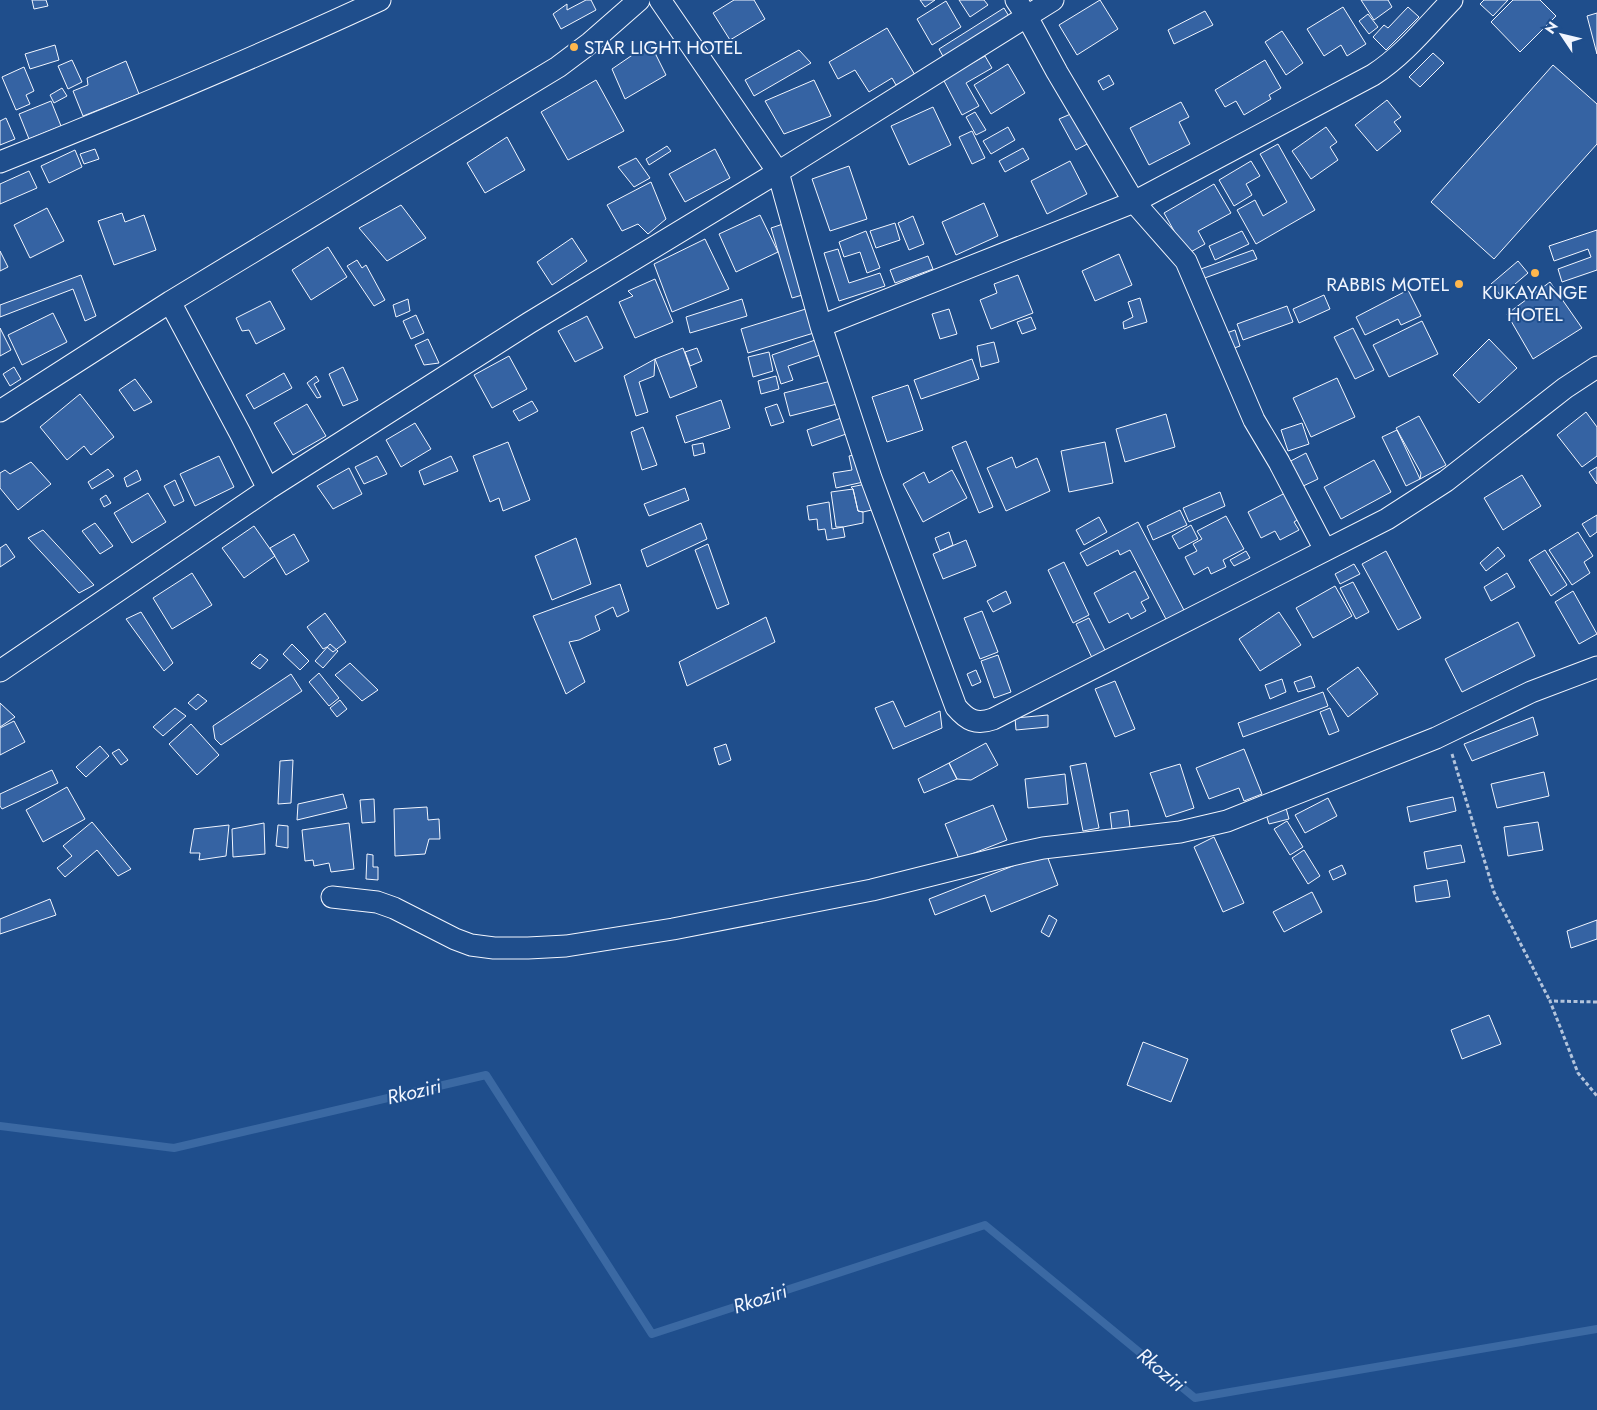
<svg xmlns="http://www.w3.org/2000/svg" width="1597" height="1410" font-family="Jost,sans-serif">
  <rect width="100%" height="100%" fill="#1f4e8c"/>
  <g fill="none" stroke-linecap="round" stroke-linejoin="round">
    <path stroke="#3b69a3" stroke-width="8" d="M0 1126 174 1148 486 1075 652 1334 985 1225 1195 1398 1597 1329"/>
  </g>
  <path fill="#3563a3" stroke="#f2f6ff" d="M32 0H46L48 6 34 9Z
    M586 0H591L596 10 561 29 553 14 567 4V10Z
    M734 0H754L765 19 730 40 713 13Z
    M920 0H935L925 7Z
    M959 0H984L988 5 970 17Z
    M1100 0 1118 29 1077 55 1059 25Z
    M1361 0H1388L1392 7 1374 20Z
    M1484 0H1508L1493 16 1480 4Z
    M1513 0H1540L1556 16 1520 52 1491 22Z
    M946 1 961 27 932 45 917 19Z
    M1343 7 1366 44 1347 56 1341 45 1324 56 1307 29Z
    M1408 7 1419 17 1386 50 1373 37 1384 25 1388 28Z
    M1004 8 1010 18 945 60 939 49Z
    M1205 11 1213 25 1174 44 1168 30Z
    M1597 13V54L1587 16Z
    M1368 14 1378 27 1369 34 1359 21Z
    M887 28 915 75 896 85 892 78 869 92 855 70 838 79 829 62Z
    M1282 31 1303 63 1286 75 1265 42Z
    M650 43 666 75 625 99 612 69Z
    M55 45 59 60 30 69 25 54Z
    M799 50 811 63 754 96 745 80Z
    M1433 53 1444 63 1420 87 1409 77Z
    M985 56 992 68 966 83 979 106 962 115 943 79Z
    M72 60 82 82 68 89 58 66Z
    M1265 60 1281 88 1269 95 1271 99 1244 115 1236 101 1225 107 1215 90Z
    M126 61 139 94 83 116 73 91 88 85 87 78Z
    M1008 64 1025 93 991 114 974 85Z
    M1553 65 1597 104V144L1494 259 1431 202Z
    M24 67 34 91 26 95 30 104 16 110 2 77Z
    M1109 75 1114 84 1103 90 1098 81Z
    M596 80 624 131 568 160 541 112Z
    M814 80 831 116 784 134 765 101Z
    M62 88 67 96 54 103 50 95Z
    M1387 100 1401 117 1394 122 1401 131 1377 151 1355 125Z
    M51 101 61 126 29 139 19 114Z
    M1181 102 1189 117 1179 122 1190 144 1149 165 1130 128Z
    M933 107 951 145 909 165 891 126Z
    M975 112 986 130 976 135 966 117Z
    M1073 113 1089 143 1076 150 1059 119Z
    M6 118 15 139 0 145V121Z
    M1008 127 1015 140 991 154 983 141Z
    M1326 127 1337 142 1330 147 1338 160 1311 179 1292 151Z
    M972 131 985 158 972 164 959 137Z
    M507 137 525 170 485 193 467 163Z
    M1278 144 1315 210 1256 244 1237 210 1255 200 1263 216 1287 202 1260 154Z
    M667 146 671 151 649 165 646 159Z
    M1023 148 1029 159 1005 172 999 161Z
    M95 149 99 159 84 164 80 154Z
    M715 149 730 178 685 202 669 174Z
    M75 150 82 167 49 183 41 166Z
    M636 158 650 178 634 187 618 167Z
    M1070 161 1087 194 1047 214 1031 181Z
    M1251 161 1260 176 1246 184 1252 195 1234 206 1219 180Z
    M849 166 867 219 830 231 812 179Z
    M29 171 37 188 0 204V184Z
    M651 182 666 219 648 234 638 224 622 231 607 205Z
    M1214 184 1231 213 1198 231 1205 244 1187 254 1164 213Z
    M984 203 998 236 956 255 942 222Z
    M401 205 426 238 387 261 359 228Z
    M47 208 64 241 30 258 14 225Z
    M122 213 125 222 144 215 156 250 114 265 98 221Z
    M760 215 778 252 736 272 719 234Z
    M913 216 924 244 909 250 898 223Z
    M786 223 806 294 792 298 771 228Z
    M895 223 900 240 876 248 870 231Z
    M1597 230V270L1562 282 1558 269 1591 257 1588 249 1554 261 1549 246Z
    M866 231 880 268 867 273 860 252 844 257 839 242Z
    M1242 231 1249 244 1215 260 1209 246Z
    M572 238 587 261 552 285 537 262Z
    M705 239 729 289 672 312 654 264Z
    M328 247 347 277 311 300 292 270Z
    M838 249 849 283 880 273 885 286 839 301 824 253Z
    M1253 250 1257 259 1202 279 1198 270Z
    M0 251 8 267 0 271Z
    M1119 254 1132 285 1095 301 1082 271Z
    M928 256 933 269 895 283 890 270Z
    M357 260 362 268 366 265 385 300 374 306 347 266Z
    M1518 261 1528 273 1501 296 1491 284Z
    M81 275 96 316 85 321 73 289 0 317V305Z
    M1018 275 1033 313 991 329 980 300 997 293 994 284Z
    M655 279 673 322 635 338 619 302 633 296 628 291Z
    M1550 282 1582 328 1533 359 1507 314Z
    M1408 290 1421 316 1401 325 1398 319 1365 335 1356 317Z
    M1324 295 1330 309 1299 323 1293 309Z
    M1140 298 1147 322 1124 329 1123 322 1133 317 1128 302Z
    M408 299 410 311 396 317 393 305Z
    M742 299 747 316 690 333 686 317Z
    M270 301 285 329 256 344 249 330 242 331 236 318Z
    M1287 306 1293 322 1243 340 1237 324Z
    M809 308 817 332 748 353 741 329Z
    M949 309 957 334 940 339 932 314Z
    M53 313 67 342 22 365 8 335Z
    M416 315 424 333 411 339 403 321Z
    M587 316 603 348 575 362 558 331Z
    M1031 317 1036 329 1022 334 1017 322Z
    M1422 321 1438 354 1389 377 1373 345Z
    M0 328 11 350 0 356Z
    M1353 328 1374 370 1355 379 1334 337Z
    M1235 330 1240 346 1229 350 1224 334Z
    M821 338 826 353 788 366 793 380 781 384 772 355Z
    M428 339 439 363 424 365 415 345Z
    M1489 339 1517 368 1479 403 1453 375Z
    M994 342 999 362 981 367 977 346Z
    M683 348 697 387 670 398 655 359Z
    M697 348 702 361 690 366 685 352Z
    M769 352 773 371 753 377 748 357Z
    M509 356 527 389 492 408 474 375Z
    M655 359 654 376 639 382 648 412 636 416 624 376Z
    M972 359 979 379 921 399 914 380Z
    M14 367 21 379 10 386 3 374Z
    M343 367 358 400 343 406 329 374Z
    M284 373 292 388 254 409 246 395Z
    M316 376 319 381 314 384 321 397 317 398 307 383Z
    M776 376 779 389 761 394 758 381Z
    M1337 378 1355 417 1311 437 1293 398Z
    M135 379 152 402 134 411 119 390Z
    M831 381 837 404 790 416 784 393Z
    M908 385 923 430 887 442 872 397Z
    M80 394 114 437 91 455 84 446 67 460 40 427Z
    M721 400 730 428 685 443 676 416Z
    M532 401 538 411 519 421 513 411Z
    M307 404 326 436 293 455 274 423Z
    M777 404 784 422 771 426 765 408Z
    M1586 412 1597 427V456L1582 467 1557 435Z
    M1166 414 1175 447 1125 462 1116 429Z
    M1419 416 1446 465 1420 479 1421 473 1396 428Z
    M844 417 849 433 812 446 807 430Z
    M415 423 431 449 401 467 386 440Z
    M1302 423 1309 444 1288 451 1281 430Z
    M643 427 657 465 642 470 631 432Z
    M1397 430 1420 479 1406 486 1382 437Z
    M966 441 993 507 979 513 952 447Z
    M508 442 530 500 503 511 499 498 490 502 473 456Z
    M1105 442 1113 483 1069 492 1061 451Z
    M703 443 705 453 694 456 692 445Z
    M863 453 868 481 836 488 833 473 852 470 849 456Z
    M1306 453 1318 479 1299 488 1287 463Z
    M219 456 234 487 195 506 180 474Z
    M377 456 387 474 364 484 355 467Z
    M451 456 458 471 424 485 419 471Z
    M1012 457 1016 468 1037 458 1050 491 1006 511 987 468Z
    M1374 460 1391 492 1341 519 1324 487Z
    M31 462 51 484 18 510 0 488V473L5 470 10 474Z
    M1597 467V484L1589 472Z
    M349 468 362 494 333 509 317 486Z
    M108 469 114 476 92 489 88 482Z
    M137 470 141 480 127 487 124 478Z
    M952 470 967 498 923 522 903 484 924 472 929 483Z
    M1522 475 1541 506 1503 530 1484 498Z
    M175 480 184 501 174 506 164 486Z
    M871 483 876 509 863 512 858 511 853 489 851 487Z
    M685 488 689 500 649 516 644 504Z
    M853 489 858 511 863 512V523L843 527H836L831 492Z
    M1289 491 1302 517 1294 522 1299 530 1280 540 1275 531 1261 538 1248 512Z
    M1220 492 1225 506 1189 522 1183 508Z
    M148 493 166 522 132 543 114 513Z
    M106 495 111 503 104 507 100 499Z
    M829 502 832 529 843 527 845 537 827 540 825 529 818 530 817 519 809 520 807 506Z
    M1180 510 1187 525 1153 540 1147 526Z
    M1597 515V532L1590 537 1582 524Z
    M1226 516 1244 549 1223 560 1226 567 1211 574 1208 567 1194 575 1185 557 1197 551 1193 544 1202 539 1197 531Z
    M1099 517 1107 532 1084 545 1076 530Z
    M1138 522 1186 614 1168 623 1130 550 1120 555 1118 550 1087 566 1080 553Z
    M95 523 113 546 100 554 82 531Z
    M701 523 707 539 647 567 641 550Z
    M1191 525 1198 539 1179 549 1172 536Z
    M254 526 275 556 244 578 222 548Z
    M43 530 94 585 79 593 28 538Z
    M949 532 953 545 940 551 935 538Z
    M1578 532 1593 556 1584 562 1590 573 1572 585 1549 550Z
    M294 534 309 561 286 575 270 548Z
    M576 538 591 584 552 600 535 556Z
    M966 540 976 566 943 579 933 554Z
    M6 544 15 557 0 567V548Z
    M708 544 729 604 717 609 695 550Z
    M1498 547 1505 556 1486 571 1480 563Z
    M1545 550 1567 585 1551 596 1529 560Z
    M1246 551 1250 558 1234 566 1230 560Z
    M1386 551 1421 618 1398 630 1362 564Z
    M1064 562 1089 615 1073 623 1048 570Z
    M1354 564 1360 574 1340 584 1335 574Z
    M1135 571 1149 598 1141 602 1146 611 1131 619 1128 613 1109 623 1094 593Z
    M192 573 212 605 172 629 153 598Z
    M1507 573 1515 587 1491 601 1484 587Z
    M1353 582 1369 612 1356 619 1340 588Z
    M620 584 629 611 617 617 613 607 595 616 600 630 579 640 569 642 585 682 566 694 533 616Z
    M1335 586 1352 616 1313 638 1296 608Z
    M1006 591 1011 603 993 612 987 601Z
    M1573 591 1597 634 1579 644 1555 602Z
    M982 611 998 652 980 659 964 618Z
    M141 612 173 663 164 671 126 619Z
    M1279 612 1301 645 1260 671 1239 639Z
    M325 613 346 642 333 652 327 647 323 649 307 627Z
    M766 617 775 642 687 686 679 662Z
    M1089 618 1108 656 1094 662 1076 624Z
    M1518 622 1535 656 1462 692 1445 659Z
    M292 644 309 661 300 670 283 654Z
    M330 644 338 651 323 668 315 661Z
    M260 654 268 660 260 669 251 663Z
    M998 655 1011 692 994 698 981 661Z
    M350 663 378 690 362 701 335 675Z
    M1358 667 1378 694 1348 717 1327 689Z
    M976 670 981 682 972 686 967 674Z
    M319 673 339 698 329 706 309 682Z
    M291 674 302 691 221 745 215 739 213 726Z
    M1311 676 1315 687 1298 692 1294 682Z
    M1282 679 1286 692 1270 699 1265 685Z
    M1115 681 1135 729 1115 737 1095 689Z
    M1323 692 1328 706 1243 737 1238 723Z
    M198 694 207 701 196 710 188 703Z
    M340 700 347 709 337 717 330 708Z
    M893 701 905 727 940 711 942 728 893 749 875 708Z
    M0 703 15 717 0 727Z
    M175 708 186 716 163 736 153 727Z
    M1330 708 1339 731 1329 735 1320 712Z
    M1048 715V727L1016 730 1015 718Z
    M1533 717 1538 735 1472 761 1464 744Z
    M14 721 25 742 0 755V728Z
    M191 724 219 755 197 775 169 744Z
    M986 743 998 765 971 780 957 779 949 763Z
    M726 744 731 760 719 765 714 748Z
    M100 746 109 756 86 777 76 767Z
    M119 749 128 760 121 765 112 753Z
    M1244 749 1262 794 1244 801 1239 788 1209 799 1196 768Z
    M293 760 291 803 278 804 280 761Z
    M949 763 957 779 924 793 918 779Z
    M1086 763 1099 828 1083 831 1070 766Z
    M1180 764 1194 808 1166 817 1150 773Z
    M52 770 58 783 2 809 0 806V794Z
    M1544 772 1549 796 1497 808 1491 784Z
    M1065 774 1068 804 1028 808 1025 779Z
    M67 787 85 819 43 842 26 810Z
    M343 794 347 808 297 820 298 804Z
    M1453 797 1456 811 1410 822 1407 807Z
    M1328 798 1337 816 1305 833 1295 815Z
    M374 799 375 822 362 823 360 800Z
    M993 805 1007 840 959 859 945 824Z
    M427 807 428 820 439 819 440 839H429L425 854 395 856 394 809Z
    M1286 808 1289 819 1269 824 1266 814Z
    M1128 810 1130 827 1112 830 1110 813Z
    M1287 821 1303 847 1290 855 1274 829Z
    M92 822 131 869 118 876 97 850 65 877 57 868 72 856 63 846Z
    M1538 822 1543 850 1508 856 1504 827Z
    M264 823 265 854 233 857 232 829Z
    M349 823 354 869 331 872 329 863 314 866 313 860 305 861 302 830Z
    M229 825 226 856 199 860 200 853H190L194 829Z
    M278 825 288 826V848L276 846Z
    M1214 837 1244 903 1223 912 1194 847Z
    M1461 845 1465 862 1427 869 1424 852Z
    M1304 850 1320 876 1308 884 1292 858Z
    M1046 853 1058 885 991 912 985 895 935 915 929 899Z
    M367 854 373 855V867H378V880L366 879Z
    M1342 865 1346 874 1333 880 1329 871Z
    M1447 880 1450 897 1416 902 1414 886Z
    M1312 892 1322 912 1284 932 1273 912Z
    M50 899 56 915 0 934V919Z
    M1049 915 1057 920 1049 937 1041 932Z
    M1597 920V939L1571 948 1567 931Z
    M1489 1015 1501 1044 1462 1059 1451 1030Z
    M1143 1042 1188 1059 1171 1102 1127 1085Z"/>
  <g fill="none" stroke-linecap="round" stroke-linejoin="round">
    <defs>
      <path id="minor" d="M660 0 778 172 821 326 871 478 956 707C967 720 976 725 993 719L1387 519 1446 481 1565 388 1597 367
        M1016 0 1026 15 1057 72 1134 202 1186 261 1254 420 1279 462 1325 550
        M0 162C128 111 255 58 380 0
        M170 302 240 433 268 489
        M821 326 1134 202 1373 75C1404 55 1427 26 1452 0
        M0 411 170 302 558 67 590 43 639 0
        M0 671 268 489 529 323 778 172 1053 0
        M332 897 377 902 394 908 455 939 471 945 494 948H528L566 946 673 929 872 890 1020 853 1043 848 1180 832 1227 821 1436 738 1531 692 1597 667"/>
    </defs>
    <use href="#minor" stroke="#f2f6ff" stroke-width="23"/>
    <path stroke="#b3c4dc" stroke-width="3" stroke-dasharray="4 2.5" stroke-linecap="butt" d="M1452 754 1494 892 1550 1001
      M1597 1002 1550 1001 1578 1073 1597 1096"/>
    <use href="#minor" stroke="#1f4e8c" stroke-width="21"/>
  </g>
  <g fill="#ffb74d" stroke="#1f4e8c" stroke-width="2">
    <circle cx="574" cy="47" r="5"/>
    <circle cx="1535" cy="273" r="5"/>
    <circle cx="1459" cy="284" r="5"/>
  </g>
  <g text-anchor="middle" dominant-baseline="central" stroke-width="4" stroke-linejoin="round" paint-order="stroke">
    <g font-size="19" fill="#f2f6ff" stroke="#1f4e8c" text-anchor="start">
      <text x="584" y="47">STAR LIGHT HOTEL</text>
      <text x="1449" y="284" text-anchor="end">RABBIS MOTEL</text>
      <text x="1535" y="292" text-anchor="middle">KUKAYANGE<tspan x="1535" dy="22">HOTEL</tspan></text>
    </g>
    <g font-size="20" font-style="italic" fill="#f2f6ff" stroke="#1f4e8c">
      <text transform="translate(414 1092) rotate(-13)">Rkoziri</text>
      <text transform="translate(760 1299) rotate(-18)">Rkoziri</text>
      <text transform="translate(1161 1370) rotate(40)">Rkoziri</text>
    </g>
  </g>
  <g transform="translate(1562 35) rotate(305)" stroke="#1f4e8c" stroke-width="4" paint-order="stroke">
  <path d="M0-4L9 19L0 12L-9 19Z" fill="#f2f6ff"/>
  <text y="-8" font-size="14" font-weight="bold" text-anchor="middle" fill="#f2f6ff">N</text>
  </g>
</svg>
